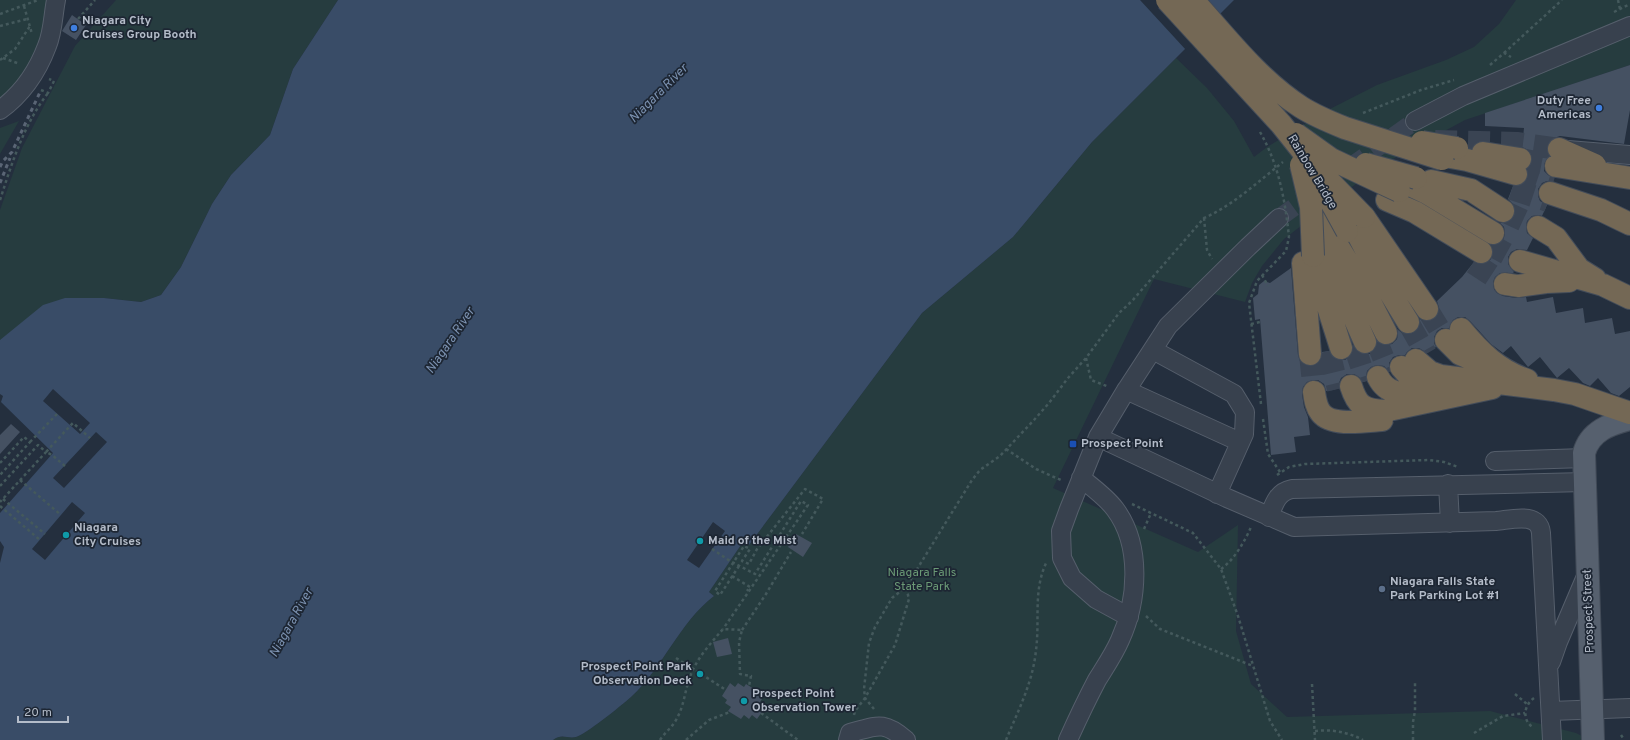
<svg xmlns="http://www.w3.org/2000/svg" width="1630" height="740" font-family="Overpass,sans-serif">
  <rect width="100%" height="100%" fill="#242f3e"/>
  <path fill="#263c3f" d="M0 0H56L48 45 6 95 0 99Z
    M116 0H338L293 69 270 135 231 175 212 204 181 267 161 295 141 302 104 298 0 340V210L22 148 75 46Z
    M1516 0H1630V65L1465 120 1378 167 1284 239 1262 266 1252 283 1245 302 1154 279 1053 488 1198 552 1238 525 1236 631 1251 684 1287 717 1490 711 1576 733 1582 736V740H553C562 733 567 739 576 737 585 735 622 705 631 697 663 668 679 623 714 596L709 592 743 542 749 545 922 313 1013 237 1092 142 1176 58 1207 88 1234 121 1254 157 1267 147 1326 111 1377 85 1446 60 1474 47 1499 24Z
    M19 121 0 154V128Z"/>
  <path fill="#394c67" d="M338 0H1234L1092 142 1013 237 922 313 749 545 743 542 709 592 714 596C679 623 663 668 631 697 622 705 585 735 576 737 567 739 562 733 553 740H0V563L4 547 0 541V513L53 453 1 402 3 396 0 394V340L43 305 65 298H104L141 302 161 295 181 267 212 204 231 175 270 135 293 69Z"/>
  <path fill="#242f3e" d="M1140 0H1206L1221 16 1186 50Z
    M53 389 90 423 80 434 43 401Z
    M96 432 107 442 64 488 53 478Z
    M72 502 85 513 45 560 32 549Z
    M713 522 725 531 699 568 687 560Z"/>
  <path fill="#455162" d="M72 15 86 25 76 40 62 31Z
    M1630 65V110L1624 144 1560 136 1551 139 1548 144 1547 150 1549 156 1544 164V171L1548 175 1554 178 1553 181H1547L1542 183 1538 189V196L1540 201 1547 205 1542 216 1538 215 1532 216 1527 221 1526 226 1527 233 1533 238 1527 250 1517 249 1511 252 1508 257V264L1514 272 1513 273H1500L1495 277 1493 282 1494 289 1497 293 1503 296 1516 298 1526 297 1527 302 1553 297 1556 313 1583 308 1585 323 1612 318 1615 334 1630 331V387L1619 396 1611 393 1598 378 1590 386 1583 383 1569 368 1557 378 1540 357 1528 367 1511 346 1503 353 1491 344 1470 321 1465 317H1458L1453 320 1449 328H1442L1437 331 1434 337V343L1436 347 1427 353 1419 348H1412L1407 352 1405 355H1399L1393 357 1389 363 1390 372 1384 366 1377 365 1371 367 1367 371 1366 377 1367 381 1363 382 1359 377 1354 374H1347L1341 378 1339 383V388L1333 390 1326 391 1324 384 1318 380H1313L1307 382 1303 387 1302 394 1304 407 1308 417 1310 435 1294 437 1296 452 1271 455 1260 319 1255 320 1253 298 1258 294 1259 285 1264 281 1270 283 1291 268 1298 355 1300 361 1305 365 1311 366 1317 364 1321 359 1322 352 1329 351 1333 357 1339 360H1345L1350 356 1353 351V346L1358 352 1363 354H1370L1375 349 1377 341 1385 345 1392 344 1397 339 1398 334 1397 329 1402 333 1408 334 1414 333 1419 328 1420 319 1428 321 1434 319 1438 315 1439 308 1437 301 1462 277 1474 262 1481 264 1487 263 1491 259 1493 252 1491 245 1499 244 1503 240 1505 234 1504 227 1500 223 1509 222 1514 218 1515 212 1514 205 1508 199 1513 186H1519L1524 183 1528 178 1527 169 1530 167 1532 161V155L1528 150 1522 147 1524 128 1485 126V113Z
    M11 424 20 432 0 454V435Z
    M796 534 812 543 803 557 788 547Z
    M728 638 732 654 717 657 713 642Z
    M730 683 735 687 738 683 744 687 746 684 759 692 757 695 762 699 760 702 766 706 757 719 752 715 749 719 744 715 741 719 728 711 731 707 725 703 727 700 722 696Z"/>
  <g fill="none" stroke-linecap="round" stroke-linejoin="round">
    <path stroke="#3a4453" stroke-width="18" stroke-dasharray="18 9" stroke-linecap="butt" d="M1350 167 1415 121
      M1279 218 1319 189"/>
    <path stroke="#3a4453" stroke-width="22" stroke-dasharray="22 11" stroke-linecap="butt" d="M1435 141 1517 143 1559 149
      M1520 159 1556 166
      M1516 174 1552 186
      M1512 189 1548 201
      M1503 211 1538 227
      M1487 243 1520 261
      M1473 263 1505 284
      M1427 309 1446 340
      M1408 322 1426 354
      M1375 337 1389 372
      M1354 345 1366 381
      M1329 351 1338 389
      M1310 354 1314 392"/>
    <defs>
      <path id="minor" d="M0 110C22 94 38 70 47 46 53 32 53 15 56 0
        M1415 121 1463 96 1630 26
        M1568 150 1630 155
        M1153 350 1234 394 1245 412 1244 434 1217 494
        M1126 390 1240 442
        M1098 437 1227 498 1294 527 1496 521C1510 520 1539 511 1541 533L1552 740
        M1495 461 1584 458
        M1448 484 1450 523
        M1269 517C1274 504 1277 492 1292 489L1585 482
        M1129 617 1096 599 1072 578 1062 558 1061 531 1069 509 1098 437 1125 392 1168 326 1248 247 1279 218
        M1551 662 1558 642 1587 574
        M1551 711 1630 708
        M848 740 850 733C877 726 883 720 906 740
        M1068 740C1077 720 1087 699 1097 680 1105 667 1114 654 1120 640 1138 601 1142 545 1115 509 1106 497 1092 487 1081 478"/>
      <path id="major" d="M1593 740 1584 453C1590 431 1610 424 1630 419"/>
      <path id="highway" d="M1559 149 1595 165
        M1428 153 1467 160 1516 174
        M1483 153 1520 159
        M1556 166 1630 178
        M1391 176 1427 193 1493 233
        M1431 181 1471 190 1503 211
        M1550 193 1601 210 1630 224
        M1387 200 1415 212 1481 252
        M1322 204 1329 252 1342 290 1365 342
        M1343 206 1378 273 1408 322
        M1364 217 1427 309
        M1538 227 1556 238 1579 269 1595 279
        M1339 248 1360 282 1386 333
        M1321 258 1328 307 1341 348
        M1520 261 1603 285 1630 298
        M1303 263 1310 354
        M1505 284 1518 286 1546 282 1569 281
        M1461 329C1480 352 1498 370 1527 380
        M1446 340 1460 354 1494 369
        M1416 360 1430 372 1441 376 1554 390 1575 394 1630 413
        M1401 367 1409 376 1441 385
        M1378 377C1389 399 1409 392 1430 391
        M1351 386C1357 405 1363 410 1384 411L1492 388
        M1314 392C1315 399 1316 407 1321 413 1332 427 1366 421 1382 420"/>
    </defs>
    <use href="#minor" stroke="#565f6c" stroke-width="20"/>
    <use href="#major" stroke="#414a57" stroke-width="24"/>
    <use href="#highway" stroke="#434c59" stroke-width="24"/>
    <path stroke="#44595c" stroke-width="2.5" stroke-dasharray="3 3" stroke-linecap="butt" d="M1618 0 1620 9
      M24 6 32 34
      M1614 12 1630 4
      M0 14 38 0
      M78 19 95 0
      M0 26 27 19
      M1504 53 1562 0
      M3 58 20 64
      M0 60 15 49 30 26
      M1490 65 1504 53 1511 57
      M41 90 48 93 54 81 49 79
      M1363 113 1421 90 1454 80
      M0 200C12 163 24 124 48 93
      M1204 218 1207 250 1212 259
      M1262 275 1268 286
      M1251 324 1260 322
      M1086 358 1091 380 1109 387
      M1261 404 1249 303 1257 281 1286 251 1289 237
      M1263 419 1268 454 1280 472
      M30 442 57 414
      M1006 449 1036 469 1063 481
      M0 463 24 437 30 442 0 475
      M65 466 52 455 46 452 70 426 73 423 90 438
      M1277 475 1289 467 1305 464 1429 460 1444 462 1458 467
      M20 480 61 515
      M0 486 38 445 46 452 0 502
      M3 499 45 534
      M1132 504 1193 533 1221 569 1238 616 1270 721 1282 740
      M0 506 40 540
      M1144 529 1151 513
      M700 541 702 543
      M712 549 730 561 755 574 801 501 808 505 723 629
      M739 566 720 595 715 591 744 546 750 549 742 561 749 564 757 549 805 489 823 499 802 534
      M1221 569C1234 560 1245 541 1251 527
      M732 576 750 587 747 591
      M1146 616 1160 629 1253 666
      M742 630 766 594 791 552
      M1312 684 1315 740
      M1515 694 1527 704
      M1534 698C1523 706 1522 721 1534 728
      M874 709 865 698 864 689 869 643 875 627 892 598 906 587
      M761 713 798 740
      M854 715 855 711 865 698 895 645 909 599 906 587 972 480 980 470 1000 456 1034 420 1049 403 1068 378 1086 358 1119 313 1132 301 1204 218C1232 206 1259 181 1283 162
      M1315 731C1331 729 1348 732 1363 740
      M1474 733 1503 716 1525 713
      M1621 735 1623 738
      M660 740C665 732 673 727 677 718 684 706 685 690 690 677 696 659 711 643 723 629L742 630 739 642 740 674 751 676 749 686
      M686 740 709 720 730 712
      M1006 740C1018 711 1033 682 1036 650 1040 620 1033 592 1046 563
      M1413 740V722L1415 711V681"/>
    <use href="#minor" stroke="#38414e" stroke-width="18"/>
    <use href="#major" stroke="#56606e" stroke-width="22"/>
    <use href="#highway" stroke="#746855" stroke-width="22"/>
    <path stroke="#5a6575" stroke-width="3" stroke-dasharray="4 4" stroke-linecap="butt" d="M0 167 3 161 12 152 41 90
      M0 183 10 158"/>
    <defs>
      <path id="highway-bridge" d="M1167 0 1281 124 1304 153 1347 231
        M1193 0C1226 37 1259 80 1301 107 1315 116 1330 122 1345 128L1442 159
        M1296 134 1331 159 1399 191
        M1422 142 1457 148
        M1366 164 1416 178
        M1301 165 1311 207 1313 256
        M1327 179 1364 217"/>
    </defs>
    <use href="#highway-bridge" stroke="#434c59" stroke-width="24" stroke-linecap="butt"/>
    <path stroke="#44595c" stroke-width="2.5" stroke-dasharray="3 3" stroke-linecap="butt" d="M1260 132C1279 165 1285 200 1289 237
      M676 658 726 690"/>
    <use href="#highway-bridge" stroke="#746855" stroke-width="22"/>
  </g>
  <g fill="#3f7fe0" stroke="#1d2633" stroke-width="1.5">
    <circle cx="74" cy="28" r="4"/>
    <circle cx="1599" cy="108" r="4"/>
  </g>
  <rect fill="#1a4fb4" stroke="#1d2633" stroke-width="1.5" x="1069" y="440" width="8" height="8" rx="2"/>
  <g fill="#0f9aa8" stroke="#1d2633" stroke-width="1.5">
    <circle cx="66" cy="535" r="4"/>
    <circle cx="700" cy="541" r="4"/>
    <circle cx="700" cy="674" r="4"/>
    <circle cx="744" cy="701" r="4"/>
  </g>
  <circle fill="#5c6f8a" stroke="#1d2633" stroke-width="1.5" cx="1382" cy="589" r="4"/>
  <g text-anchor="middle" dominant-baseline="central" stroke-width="3.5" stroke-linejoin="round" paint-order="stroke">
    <g font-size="12" font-weight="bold" fill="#b4bcc9" stroke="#1d2633" text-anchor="start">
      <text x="82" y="21">Niagara City<tspan x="82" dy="14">Cruises Group Booth</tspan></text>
      <text x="1591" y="101" text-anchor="end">Duty Free<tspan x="1591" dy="14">Americas</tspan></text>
      <text x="1081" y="444">Prospect Point</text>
      <text x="74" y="528">Niagara<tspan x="74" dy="14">City Cruises</tspan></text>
      <text x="708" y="541">Maid of the Mist</text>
      <text x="1390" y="582">Niagara Falls State<tspan x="1390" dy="14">Park Parking Lot #1</tspan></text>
      <text x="692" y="667" text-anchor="end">Prospect Point Park<tspan x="692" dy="14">Observation Deck</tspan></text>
      <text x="752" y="694">Prospect Point<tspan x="752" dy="14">Observation Tower</tspan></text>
    </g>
    <g font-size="12" fill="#b4bcc9" stroke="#1d2633">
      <text transform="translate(1312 172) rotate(59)">Rainbow Bridge</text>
      <text transform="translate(1589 611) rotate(-92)">Prospect Street</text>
    </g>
    <g font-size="12" fill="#6b9a76" stroke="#1d2633">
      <text x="922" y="573">Niagara Falls<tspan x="922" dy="14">State Park</tspan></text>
    </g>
    <g font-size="13" font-style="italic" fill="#7c92b1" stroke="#1d2633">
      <text transform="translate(659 94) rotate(-45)">Niagara River</text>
      <text transform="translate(451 341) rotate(-56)">Niagara River</text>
      <text transform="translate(292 623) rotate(-61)">Niagara River</text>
    </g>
  </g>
  <path d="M18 716v6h50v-6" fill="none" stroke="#b4bcc9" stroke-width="2"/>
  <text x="24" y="716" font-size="12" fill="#b4bcc9" stroke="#1d2633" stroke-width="3" paint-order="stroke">20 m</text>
</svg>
